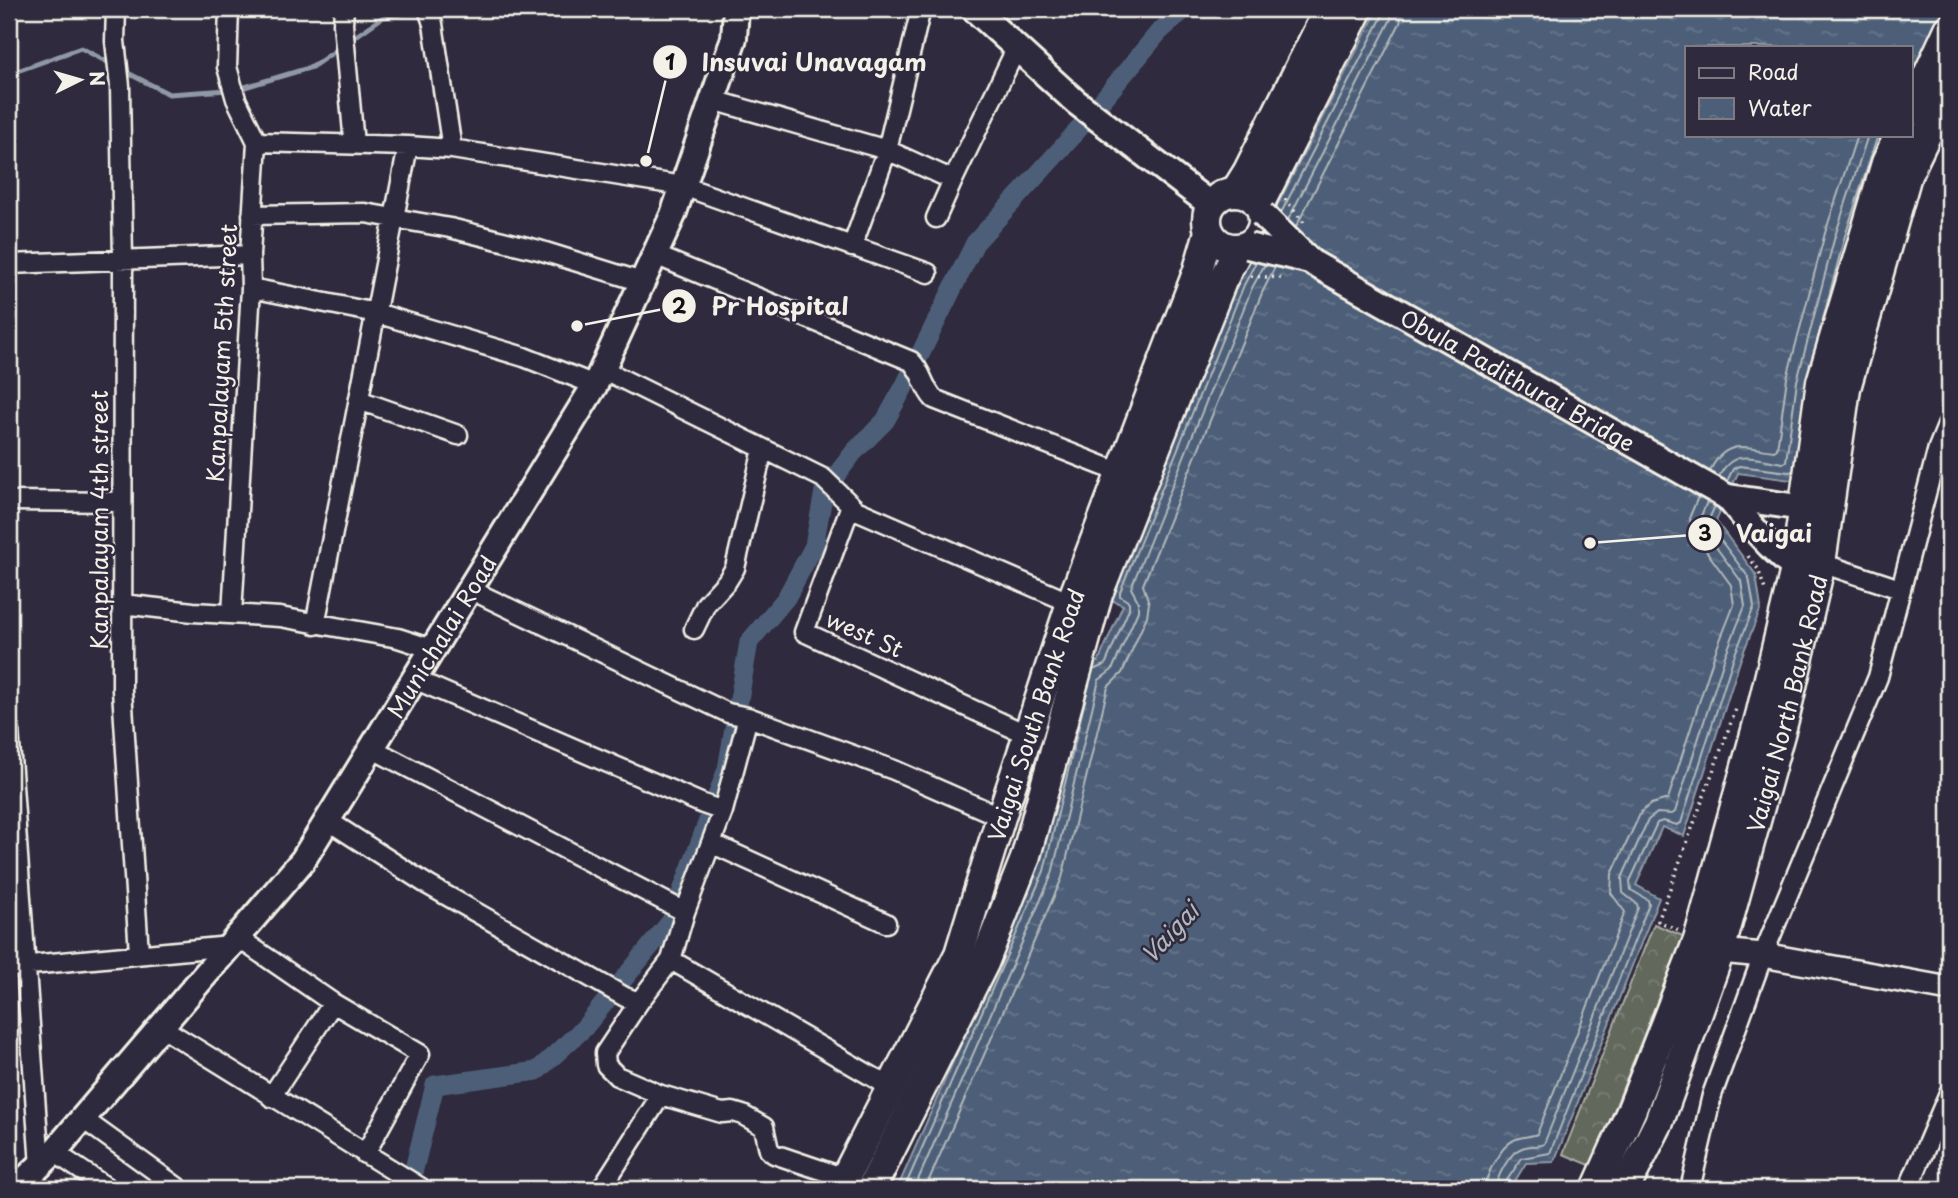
<svg xmlns="http://www.w3.org/2000/svg" width="1958" height="1198" font-family="'Playpen Sans',sans-serif">
  <defs>
    <pattern id="forest-crowns" width="20" height="18" patternUnits="userSpaceOnUse" patternTransform="scale(1.75)"><rect width="20" height="18" fill="#62685b"/><path d="M2 6a3 3 0 1 1 6 0M12 15a3 3 0 1 1 6 0" fill="none" stroke="#797e73"/></pattern>
    <pattern id="water-ripples" width="26" height="14" patternUnits="userSpaceOnUse" patternTransform="scale(1.75)"><rect width="26" height="14" fill="#4d5f78"/><path d="M2 4q2-2 4 0t4 0M15 11q2-2 4 0t4 0" fill="none" stroke="#67768b"/></pattern>
  </defs>
  <rect width="100%" height="100%" fill="#2f2a3d"/>
  <filter id="ink" filterUnits="userSpaceOnUse"><feTurbulence type="fractalNoise" baseFrequency=".0143" numOctaves="2"/><feDisplacementMap in="SourceGraphic" scale="14" xChannelSelector="R" yChannelSelector="G"/><feConvolveMatrix kernelMatrix="1 2 1 2 8 2 1 2 1" color-interpolation-filters="sRGB"/></filter>
  <g filter="url(#ink)">
    <path fill="url(#forest-crowns)" stroke="#abaca2" stroke-width="2" d="M1654 924 1683 936 1592 1166 1563 1154Z"/>
    <path fill="url(#water-ripples)" stroke="#9099a5" stroke-width="2" d="M1378 9H1945L1911 81V47H1687V135H1886L1800 475 1791 480 1738 473 1716 521 1756 575 1761 608 1740 661 1684 836 1662 827 1636 885 1659 898 1554 1162 1526 1163 1510 1189H897L1038 869 1088 659 1098 662 1123 605 1109 599 1238 282Z"/>
    <g fill="none" stroke-linecap="round" stroke-linejoin="round">
      <path stroke="#b1b7bb" stroke-width="2" d="M1281 213 1383 15 1384 9
        M1288 220 1391 19 1392 9
        M1296 227 1400 23 1403 9
        M1817 342 1844 239 1878 135
        M1710 471C1725 439 1744 447 1774 451L1777 449 1787 378 1825 233 1857 135
        M1719 477C1733 447 1755 459 1783 463L1786 461 1797 381 1835 236 1868 135
        M1727 481 1733 469 1739 466 1789 472 1793 471
        M1093 670 1105 665 1129 609V602L1120 596V592L1244 285 1256 262
        M904 1189 1044 871 1087 692
        M914 1189 1052 874 1099 680 1112 670 1138 611V601L1131 588 1252 288 1265 264
        M925 1189 1062 878 1108 687 1122 673 1147 616 1149 603 1143 585 1262 293 1275 267
        M1485 1189C1486 1174 1500 1147 1514 1140 1521 1136 1530 1137 1537 1134L1625 912 1611 893 1612 874 1641 812 1651 804 1668 799 1715 653 1734 605 1731 585 1691 530 1690 516 1698 497
        M1496 1189C1496 1177 1510 1152 1522 1148 1530 1145 1537 1147 1544 1144L1638 908 1637 904 1623 893 1622 878 1648 820 1657 813 1672 814 1675 812 1725 656 1745 606 1741 581 1701 527V516L1707 502
        M1505 1189V1183L1522 1158 1550 1153 1649 904 1648 900 1631 890 1630 881 1657 823 1663 821 1677 825 1681 823 1733 659 1754 607 1749 578 1709 525V519L1715 506"/>
      <path stroke="#9099a5" stroke-width="5" d="M349 41 383 17 414 12 475 9
        M122 70 169 94 228 90
        M9 74 81 48 113 65
        M238 89 312 67 341 47"/>
      <path stroke="#4d5f78" stroke-width="19" d="M409 1189 435 1085 537 1071 584 1028 671 921 727 769 749 642 786 598 814 546 824 491 854 452 885 421 904 387 975 243 1071 138 1159 32 1185 9"/>
      <defs>
        <path id="minor" d="M116 9 115 41 120 86 123 260 122 690 139 953
          M229 9 227 67 236 99 257 142 250 255 251 288 232 614
          M344 9 343 24 354 144
          M428 9 433 24 452 149
          M713 100 887 150 953 180 936 218
          M257 142 408 146 452 149 683 186 928 273
          M953 180 1017 47
          M252 215 365 213 450 228 539 250 642 282
          M852 247 887 150 921 9
          M655 255 911 361C924 374 922 386 934 399L1121 473
          M9 264 250 255
          M251 288 376 313 524 357 595 385
          M602 369 823 478 856 510 1071 603
          M359 400 458 435
          M9 501 122 502
          M851 505 804 632 1028 735
          M1821 563 1900 589
          M469 589 728 713 748 717 894 770 1001 817
          M122 604 193 612 280 617 398 638 432 649
          M315 625 408 146
          M694 629 706 604 727 581 735 568 763 449
          M414 679 703 804 723 811
          M748 717 723 811 685 912 671 960 892 1088
          M9 729 40 1166
          M371 748 685 912
          M327 820 428 885 625 997 639 1002
          M711 843 886 923
          M237 937 333 1003 420 1054 365 1154
          M671 960 639 1002 605 1053 606 1065 617 1076 661 1095 722 1113 733 1112 743 1115 764 1127 769 1150 774 1154 845 1178
          M9 967 230 946
          M161 1027 423 1189
          M271 1097 333 1003
          M83 1119 180 1189
          M54 1152 109 1189
          M601 1189 661 1095
          M1690 1189 1712 1095 1763 955 1878 677 1938 448 1949 421
          M1908 1189 1949 1093"/>
        <path id="tertiary" d="M1705 944 1720 951 1763 955 1949 989"/>
        <g id="secondary">
          <path d="M974 9 1076 102 1211 205"/>
          <path id="s1" d="M1311 262 1727 497C1752 526 1776 558 1810 578"/>
          <path d="M1727 497 1790 506 1822 514"/>
          <path id="s2" d="M15 1189 54 1152 303 860 595 385 673 215 734 38 736 9"/>
        </g>
        <g id="primary">
          <path d="M1911 111 1949 29"/>
          <circle cx="1235" cy="220" r="28"/>
          <path d="M1235 192 1248 171 1329 9"/>
          <path d="M1259 205 1358 9"/>
          <path id="s3" d="M841 1189 845 1178 959 954 1001 817 1071 603 1197 273 1209 232"/>
          <path d="M871 1189 984 963 1025 859 1098 594 1222 281 1239 248"/>
          <path d="M1596 1189 1632 1109 1698 940 1760 716 1795 569 1821 382 1886 163 1899 135"/>
          <path id="s4" d="M1625 1189 1659 1122 1720 951 1785 716 1821 563 1846 388 1907 175 1949 88"/>
        </g>
      </defs>
      <use href="#minor" stroke="#f4f1e8" stroke-width="23"/>
      <use href="#tertiary" stroke="#f4f1e8" stroke-width="28"/>
      <use href="#secondary" stroke="#f4f1e8" stroke-width="30"/>
      <use href="#primary" stroke="#f4f1e8" stroke-width="33"/>
      <path stroke="#f4f1e8" stroke-width="3.5" stroke-dasharray="2 5" stroke-linecap="butt" d="M1285 199 1304 223
        M1251 276 1282 278
        M1748 556 1758 569 1766 593
        M1678 930 1658 921 1737 706"/>
      <use href="#minor" stroke="#2f2a3d" stroke-width="18"/>
      <use href="#tertiary" stroke="#2f2a3d" stroke-width="23"/>
      <use href="#secondary" stroke="#2f2a3d" stroke-width="24"/>
      <use href="#primary" stroke="#2f2a3d" stroke-width="28"/>
      <defs>
        <path id="secondary-bridge" d="M1262 214 1311 262
          M1248 246 1310 261"/>
      </defs>
      <use href="#secondary-bridge" stroke="#f4f1e8" stroke-width="30" stroke-linecap="butt"/>
      <use href="#secondary-bridge" stroke="#2f2a3d" stroke-width="24"/>
    </g>
  </g>
  <g text-anchor="middle" dominant-baseline="central" stroke-width="5" stroke-linejoin="round" paint-order="stroke">
    <g font-size="23" fill="#f4f1e8" stroke="#2f2a3d">
      <text transform="translate(221 353) rotate(-87)">Kanpalayam 5th street</text>
      <text stroke="none"><textPath href="#s1" startOffset="238">Obula Padithurai Bridge</textPath></text>
      <text transform="translate(98 520) rotate(-90)">Kanpalayam 4th street</text>
      <text transform="translate(865 633) rotate(24)">west St</text>
      <text stroke="none"><textPath href="#s2" startOffset="700">Munichalai Road</textPath></text>
      <text stroke="none"><textPath href="#s4" startOffset="513">Vaigai North Bank Road</textPath></text>
      <text stroke="none"><textPath href="#s3" startOffset="514">Vaigai South Bank Road</textPath></text>
    </g>
    <g font-size="24" font-style="italic" fill="#b1b7bb" stroke="#2f2a3d">
      <text transform="translate(1169 932) rotate(-47)">Vaigai</text>
    </g>
  </g>
  <path fill="none" stroke="#f4f1e8" stroke-width="2.5" d="M646 161L670 62M577 326L679 306M1590 543L1705 534"/>
  <g fill="#f4f1e8" stroke="#2f2a3d" stroke-width="2.5">
    <circle cx="646" cy="161" r="7"/>
    <circle cx="577" cy="326" r="7"/>
    <circle cx="1590" cy="543" r="7"/>
    <circle cx="670" cy="62" r="18"/>
    <circle cx="679" cy="306" r="18"/>
    <circle cx="1705" cy="534" r="18"/>
  </g>
  <g font-size="21" text-anchor="middle" font-weight="bold" fill="#111">
    <text x="670" y="70">1</text>
    <text x="679" y="314">2</text>
    <text x="1705" y="541">3</text>
  </g>
  <g font-size="24" text-anchor="middle" font-weight="bold" fill="#f4f1e8" stroke="#2f2a3d" stroke-width="5" stroke-linejoin="round" paint-order="stroke">
    <text x="814" y="71">Insuvai Unavagam</text>
    <text x="780" y="315">Pr Hospital</text>
    <text x="1774" y="542">Vaigai</text>
  </g>
  <rect width="1958" height="1198" fill="none" stroke="#2f2a3d" stroke-width="35"/>
  <rect x="18" y="18" width="1923" height="1163" fill="none" stroke="#f4f1e8" stroke-width="2.5" filter="url(#ink)"/>
  <rect x="1685" y="46" width="228" height="91" fill="#2f2a3d" stroke="#7e7a81" stroke-width="2"/>
  <rect x="1699" y="68" width="35" height="10" fill="#2f2a3d" stroke="#7e7a81" stroke-width="2"/>
  <text x="1748" y="80" font-size="21" fill="#f4f1e8">Road</text>
  <rect x="1699" y="98" width="35" height="21" fill="url(#water-ripples)" stroke="#7e7a81" stroke-width="2"/>
  <text x="1748" y="116" font-size="21" fill="#f4f1e8">Water</text>
  <g transform="translate(80 80) rotate(85)" stroke="#2f2a3d" stroke-width="5" paint-order="stroke">
  <path d="M0-5L12 26L0 18L-12 26Z" fill="#f4f1e8"/>
  <text y="-10" font-size="19" font-weight="bold" text-anchor="middle" fill="#f4f1e8">N</text>
  </g>
</svg>
